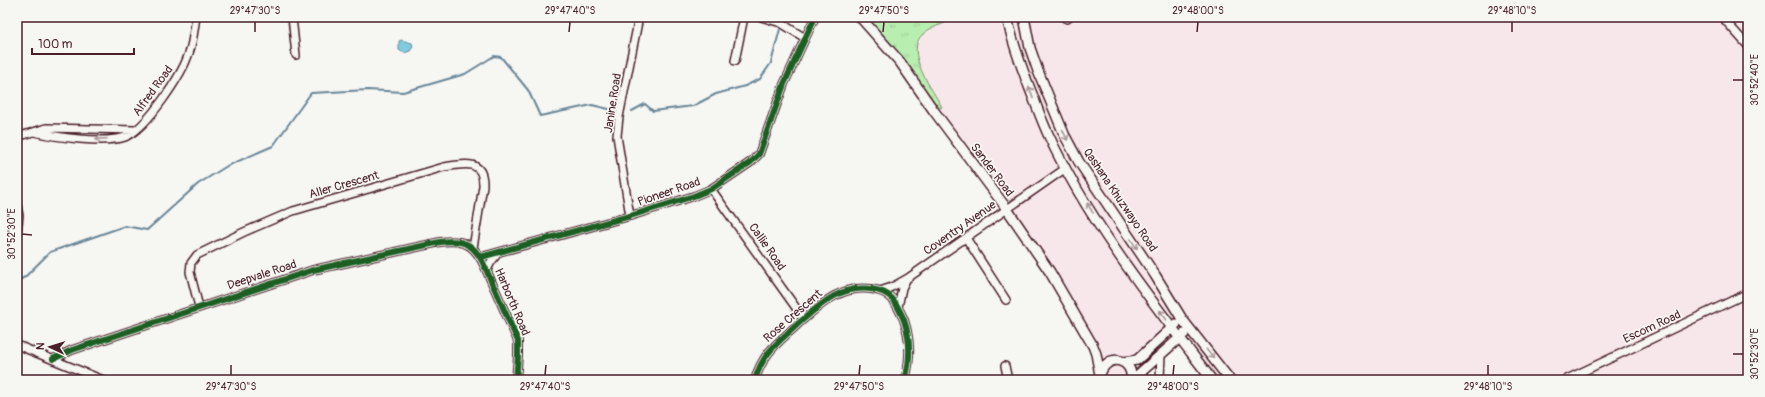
<svg xmlns="http://www.w3.org/2000/svg" width="1765" height="397" font-family="Pangolin,sans-serif">
  <defs>
    <pattern id="grass-tufts" width="24" height="20" patternUnits="userSpaceOnUse"><rect width="24" height="20" fill="#b8eeb0"/><path d="M3 7l-1-3M5 7V3M7 7l1-3M15 17l-1-3M17 17v-4M19 17l1-3" fill="none" stroke="#a0cc98"/></pattern>
  </defs>
  <rect width="100%" height="100%" fill="#f6f6f2"/>
  <filter id="ink" filterUnits="userSpaceOnUse"><feTurbulence type="fractalNoise" baseFrequency=".025" numOctaves="2"/><feDisplacementMap in="SourceGraphic" scale="8" xChannelSelector="R" yChannelSelector="G"/><feConvolveMatrix kernelMatrix="1 2 1 2 8 2 1 2 1" color-interpolation-filters="sRGB"/></filter>
  <g filter="url(#ink)">
    <path fill="#f8e7ea" d="M944 17H1748V380H1212L1180 338 1132 380H1104L1092 345 1049 272 933 111 942 107 918 64 917 47 923 34 945 23Z"/>
    <path fill="url(#grass-tufts)" stroke="#81866e" d="M859 17H944L945 23C938 26 929 28 923 34 903 52 933 90 942 107L933 111Z"/>
    <path fill="#80cbe0" stroke="#6a8698" d="M401 40 412 43 413 47 410 51 404 53 399 50V41Z"/>
    <g fill="none" stroke-linecap="round" stroke-linejoin="round">
      <path stroke="#6a8698" stroke-width="2" d="M632 111 645 104 653 111 693 106 716 94 745 86 760 79 771 63 780 29
        M17 281 25 277 50 252 125 226 147 230 198 184 227 166 273 146 311 93 368 90 403 92 465 74 494 56 501 57 528 90 540 116 592 105 613 110"/>
      <defs>
        <path id="minor" d="M292 17 296 55
          M761 17 781 23 805 38
          M1722 17 1748 46
          M735 61 744 17
          M34 132C55 137 104 144 125 137 147 128 182 75 189 53 193 42 194 29 196 17
          M17 137 46 128 135 130
          M711 189 804 319
          M17 205 19 216 17 233
          M630 216 617 136 619 117 639 17
          M966 238 1006 300
          M481 257 630 216 694 196 711 189 751 162 759 154 784 84 815 17
          M487 270 491 262 498 253
          M880 291 892 287 908 278 1066 168
          M199 307 190 272 191 263 197 255 244 232 293 211 444 167C463 164 484 158 483 186L473 248
          M898 307 902 288 906 280
          M17 345 103 380
          M53 359 72 350 313 270 440 242C464 239 475 244 485 267L518 341V356L516 380
          M1005 366 1008 380
          M755 380C763 352 779 342 799 323 820 305 840 285 871 289 892 292 896 302 904 320 911 341 911 359 905 380
          M1160 380 1161 354
          M1565 380 1748 293"/>
        <path id="major" d="M860 17 900 62 934 111 1007 209 1050 272 1093 346 1096 354 1100 375
          M1007 17C1012 41 1021 66 1030 89 1036 104 1041 119 1048 134 1088 221 1154 304 1212 380
          M1024 17 1030 48 1038 71 1064 134 1079 162 1155 275 1182 319 1230 380
          M1065 17 1067 18
          M1124 362 1137 360 1176 324
          M1100 375C1106 352 1134 358 1131 380
          M1132 380 1184 334"/>
      </defs>
      <use href="#minor" stroke="#4a1f2b" stroke-width="10"/>
      <use href="#major" stroke="#4a1f2b" stroke-width="12"/>
      <use href="#minor" stroke="#f6f6f2" stroke-width="7"/>
      <use href="#major" stroke="#f6f6f2" stroke-width="9"/>
      <defs>
        <path id="cycleway" d="M481 257 630 216 694 196 711 189 751 162 759 154 784 84 815 17
          M53 359 72 350 313 270 440 242C464 239 475 244 485 267L518 341V356L516 380
          M755 380C763 352 779 342 799 323 820 305 840 285 871 289 892 292 896 302 904 320 911 341 911 359 905 380"/>
      </defs>
      <use href="#cycleway" stroke="#f6f6f2" stroke-width="8"/>
      <use href="#cycleway" stroke="#1b5e20" stroke-width="6"/>
    </g>
    <defs><path id="oneway-shaft" d="M-6 0H5M1.5-3L5.5 0L1.5 3" fill="none" stroke-width="1.6" stroke-linecap="round" stroke-linejoin="round"/></defs>
    <g stroke="#a99598">
      <use href="#oneway-shaft" transform="translate(1031 92) rotate(-111)"/>
      <use href="#oneway-shaft" transform="translate(1065 135) rotate(65)"/>
      <use href="#oneway-shaft" transform="translate(101 139) rotate(178)"/>
      <use href="#oneway-shaft" transform="translate(1090 208) rotate(-121)"/>
      <use href="#oneway-shaft" transform="translate(1134 244) rotate(56)"/>
      <use href="#oneway-shaft" transform="translate(1163 315) rotate(-127)"/>
      <use href="#oneway-shaft" transform="translate(1210 354) rotate(52)"/>
    </g>
  </g>
  <path fill="none" stroke="#4a1f2b" stroke-width="1.5" d="M255 32V22M569 32 570 22M883 32 884 22M1197 32 1198 22M1512 32V22M1733 80H1743M22 234 32 235M1733 354H1743M231 375V365M545 375 546 365M859 375 860 365M1173 375 1174 365M1488 375V365"/>
  <g text-anchor="middle" dominant-baseline="central" stroke-width="3.5" stroke-linejoin="round" paint-order="stroke">
    <g font-size="12" fill="#4a1f2b" stroke="#f6f6f2">
      <text transform="translate(153 91) rotate(-54)">Alfred Road</text>
      <text transform="translate(613 103) rotate(-81)">Janine Road</text>
      <text transform="translate(992 170) rotate(53)">Sander Road</text>
      <text transform="translate(344 185) rotate(-16)">Aller Crescent</text>
      <text transform="translate(669 192) rotate(-19)">Pioneer Road</text>
      <text transform="translate(1120 200) rotate(56)">Qashana Khuzwayo Road</text>
      <text transform="translate(960 228) rotate(-35)">Coventry Avenue</text>
      <text transform="translate(767 247) rotate(55)">Callie Road</text>
      <text transform="translate(262 275) rotate(-18)">Deepvale Road</text>
      <text transform="translate(512 302) rotate(67)">Harborth Road</text>
      <text transform="translate(793 316) rotate(-41)">Rose Crescent</text>
      <text transform="translate(1652 327) rotate(-25)">Escom Road</text>
    </g>
  </g>
  <rect width="1765" height="397" fill="none" stroke="#f6f6f2" stroke-width="44"/>
  <g transform="translate(50 347) rotate(274)" stroke="#f6f6f2" stroke-width="3" paint-order="stroke">
  <path d="M0-3L7 15L0 10L-7 15Z" fill="#4a1f2b"/>
  <text y="-6" font-size="11" font-weight="bold" text-anchor="middle" fill="#4a1f2b">N</text>
  </g>
  <path d="M32 48v6h102v-6" fill="none" stroke="#4a1f2b" stroke-width="2"/>
  <text x="38" y="48" font-size="12" fill="#4a1f2b" stroke="#f6f6f2" stroke-width="3" paint-order="stroke">100 m</text>
  <rect x="22" y="22" width="1721" height="353" fill="none" stroke="#4a1f2b" stroke-width="1.5"/>
  <g font-size="10" text-anchor="middle" fill="#4a1f2b">
    <text x="255" y="14">29°47'30"S</text>
    <text x="570" y="14">29°47'40"S</text>
    <text x="884" y="14">29°47'50"S</text>
    <text x="1198" y="14">29°48'00"S</text>
    <text x="1512" y="14">29°48'10"S</text>
    <text transform="translate(1754 80) rotate(-90)" y="4">30°52'40"E</text>
    <text transform="translate(11 234) rotate(-90)" y="4">30°52'30"E</text>
    <text transform="translate(1754 354) rotate(-90)" y="4">30°52'30"E</text>
    <text x="231" y="390">29°47'30"S</text>
    <text x="545" y="390">29°47'40"S</text>
    <text x="859" y="390">29°47'50"S</text>
    <text x="1173" y="390">29°48'00"S</text>
    <text x="1488" y="390">29°48'10"S</text>
  </g>
</svg>
